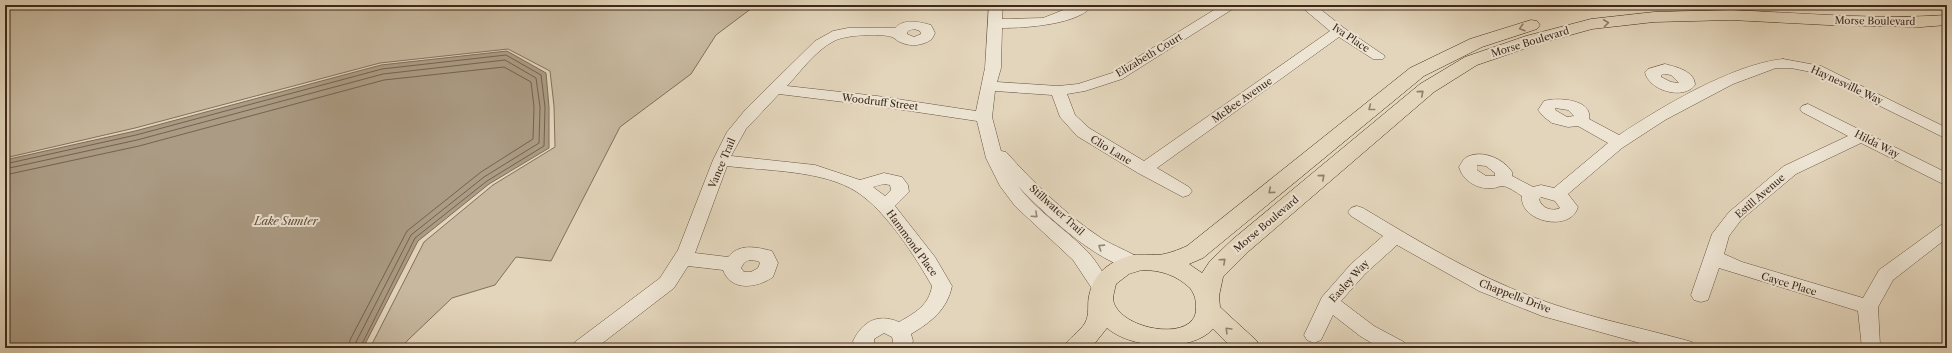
<svg xmlns="http://www.w3.org/2000/svg" width="1952" height="353" font-family="'Libre Caslon Text',serif">
  <rect width="100%" height="100%" fill="#e3d5bb"/>
  <filter id="stains"><feTurbulence type="fractalNoise" baseFrequency=".005" numOctaves="4"/><feColorMatrix values="0 0 0 0 .2 0 0 0 0 .09 0 0 0 0 .02 0 0 0 .5 -.17"/></filter>
  <radialGradient id="worn" r=".72"><stop offset=".6" stop-color="#630" stop-opacity="0"/><stop offset="1" stop-color="#630" stop-opacity=".3"/></radialGradient>
  <path fill="#c7b89f" stroke="#82705c" d="M5 5H756L716 35 691 74 620 127 551 261 516 257 495 285 452 298 408 340 401 348H370L424 242 493 185 555 147 554 106 550 71 508 49 380 63 135 128 5 158Z"/>
  <path fill="#ab9b84" stroke="#7f6d59" d="M507 51 546 73 549 107V148L489 184 418 241 363 348H5V160L135 131 381 65Z"/>
  <g fill="none" stroke-linecap="round" stroke-linejoin="round">
    <path stroke="#74624e" stroke-width="1" d="M5 164 136 135 382 69 506 55 541 75 545 107 544 146 487 181 415 238 360 348
      M5 169 137 140 383 74 505 60 536 78 540 107 539 143 484 177 411 235 356 342 355 348
      M5 175 139 146 384 80 504 67 531 82 534 107 533 139 481 172 407 231 350 340 349 348"/>
    <defs>
      <path id="minor" d="M989 5H1003L1002 19 1043 18 1076 5H1093C1079 25 1024 28 1002 28L1001 68 997 82 1058 86 1078 84 1112 73 1222 5H1239L1122 79 1085 91 1067 94 1075 115 1089 128 1144 161 1330 31 1299 5H1315L1344 28 1385 56 1383 59H1373L1339 37 1157 168 1189 187 1192 191 1189 195 1183 197 1138 173 1077 136 1060 117 1052 95 995 91 992 117 1001 151 1006 152C1035 184 1065 214 1101 238 1111 245 1141 256 1145 263L1143 268C1111 277 1039 209 1018 186 1037 211 1064 228 1086 250 1097 261 1104 275 1112 288L1109 293 1102 295 1095 293 1073 260 1015 206 1000 186 986 158 977 121 877 106 779 94 746 129 731 156 815 165 860 180 884 173 902 177 908 185 909 192 895 206 935 257 952 286C947 310 931 322 911 334L913 341 910 348H890L893 341 892 337 884 333 874 339 875 348H855L853 341C863 321 878 313 899 322 915 313 929 305 932 286 915 256 886 211 857 192 823 170 767 171 727 166L695 253 728 257C740 243 756 247 772 251L778 263 773 277C757 288 731 292 723 270L688 266 674 288 596 348H572L575 342 660 278 678 250 713 160 727 132 746 109 815 41 833 31 848 28H895C904 18 920 22 931 25L935 33 932 39C923 46 910 47 900 42 897 41 895 38 892 37 880 33 845 35 834 41 816 50 801 71 787 86L877 96 976 111 985 68ZM914 29 920 31 921 34 914 37 907 34 908 31ZM884 184 890 185 891 190 885 196 873 187ZM749 260 758 261 760 263 758 268 751 272H744L741 268 744 263Z
        M1783 59 1821 66 1947 128V139L1811 72 1791 68H1776L1733 84 1665 120 1622 148 1568 194 1578 207C1571 233 1519 222 1522 196 1517 193 1508 186 1502 186 1500 186 1496 188 1493 188 1478 190 1463 181 1459 167 1461 164 1463 159 1467 157 1482 149 1504 159 1512 172V176L1533 187 1541 185 1554 188 1608 143 1578 126 1568 127 1552 123 1544 117 1538 110 1544 101C1557 97 1593 99 1589 119L1619 135C1661 107 1733 64 1783 59ZM1555 108 1568 110 1574 116 1567 117 1555 110ZM1477 165 1486 166 1495 173V176H1486L1477 170ZM1541 197 1555 201 1560 208C1552 212 1541 208 1539 199Z
        M1665 64C1676 67 1695 71 1695 85 1683 101 1648 90 1645 72L1648 69ZM1665 74 1671 75 1679 83 1671 82 1661 77V75Z
        M1808 104 1947 173V186L1861 143 1796 174 1741 220 1729 236 1724 254 1742 262 1863 298 1879 270 1941 225 1947 223V238L1893 280 1878 307 1880 345 1878 348H1862L1858 311 1719 268 1708 300 1701 302 1694 300 1691 295 1712 234 1729 212 1784 166 1848 136 1802 112 1800 109 1802 106Z
        M1357 206 1363 208C1418 241 1472 274 1533 297 1582 316 1634 326 1685 340L1692 342 1695 348H1658L1542 316 1479 291 1397 245 1365 274 1341 301 1374 326 1404 342 1407 348H1380L1360 336 1333 315 1321 340 1314 343 1307 340 1304 335 1322 297 1351 264 1383 236 1351 216 1348 212 1351 208Z"/>
      <path id="major" d="M1731 10C1803 13 1875 20 1947 15V25L1921 27 1828 25 1731 20 1654 22 1592 29 1538 44 1477 65 1434 92 1249 251 1223 277 1219 296 1220 307 1257 341 1260 348H1232L1213 329C1191 353 1131 349 1107 328L1091 348H1063C1068 338 1079 333 1085 323 1090 314 1087 304 1089 296 1094 272 1110 261 1133 255 1141 254 1149 255 1158 255 1168 254 1178 250 1187 246L1410 68 1470 39 1531 20 1537 21 1540 25 1537 29 1482 47 1424 76 1203 258 1189 264 1202 273 1210 261 1233 239 1420 84 1465 57 1526 36 1591 19 1654 12ZM1142 270C1161 270 1176 275 1190 288 1195 295 1196 300 1196 308 1197 344 1117 330 1113 299 1113 295 1115 289 1116 284L1129 274Z"/>
    </defs>
    <use href="#minor" stroke="#675442" stroke-width="1"/>
    <use href="#major" stroke="#3e2919" stroke-width="1"/>
    <use href="#minor" fill="#ede4d3" fill-rule="evenodd"/>
    <use href="#major" fill="#e3d5bb" fill-rule="evenodd"/>
  </g>
  <defs><path id="oneway-chevron" d="M-2-3.5L2.5 0L-2 3.5" fill="none" stroke-width="1.6" stroke-linecap="round" stroke-linejoin="round"/></defs>
  <g stroke="#907f6a">
    <use href="#oneway-chevron" transform="translate(1606 23) rotate(-6)"/>
    <use href="#oneway-chevron" transform="translate(1522 28) rotate(163)"/>
    <use href="#oneway-chevron" transform="translate(1421 93) rotate(-40)"/>
    <use href="#oneway-chevron" transform="translate(1371 108) rotate(142)"/>
    <use href="#oneway-chevron" transform="translate(1322 177) rotate(-40)"/>
    <use href="#oneway-chevron" transform="translate(1271 191) rotate(140)"/>
    <use href="#oneway-chevron" transform="translate(1223 261) rotate(-42)"/>
    <use href="#oneway-chevron" transform="translate(1228 330) rotate(-135)"/>
  </g>
  <g stroke="#968676">
    <use href="#oneway-chevron" transform="translate(1035 215) rotate(42)"/>
    <use href="#oneway-chevron" transform="translate(1101 247) rotate(-147)"/>
  </g>
  <g text-anchor="middle" dominant-baseline="central" stroke-width="4" stroke-linejoin="round" paint-order="stroke">
    <g font-size="10" fill="#3e2919" stroke="#ede4d3">
      <text transform="translate(1875 21) rotate(1)">Morse Boulevard</text>
      <text transform="translate(1351 38) rotate(34)">Iva Place</text>
      <text transform="translate(1530 42) rotate(-17)">Morse Boulevard</text>
      <text transform="translate(1149 55) rotate(-31)">Elizabeth Court</text>
      <text transform="translate(1847 85) rotate(25)">Haynesville Way</text>
      <text transform="translate(1242 100) rotate(-35)">McBee Avenue</text>
      <text transform="translate(880 102) rotate(7)">Woodruff Street</text>
      <text transform="translate(1877 144) rotate(27)">Hilda Way</text>
      <text transform="translate(1111 150) rotate(31)">Clio Lane</text>
      <text transform="translate(722 163) rotate(-67)">Vance Trail</text>
      <text transform="translate(1760 196) rotate(-41)">Estill Avenue</text>
      <text transform="translate(1057 210) rotate(42)">Stillwater Trail</text>
      <text transform="translate(1266 224) rotate(-40)">Morse Boulevard</text>
      <text transform="translate(912 243) rotate(54)">Hammond Place</text>
      <text transform="translate(1349 281) rotate(-48)">Easley Way</text>
      <text transform="translate(1789 284) rotate(17)">Cayce Place</text>
      <text transform="translate(1515 296) rotate(21)">Chappells Drive</text>
    </g>
    <g font-size="11" font-style="italic" fill="#5f4b39" stroke="#ede4d3">
      <text x="286" y="221">Lake Sumter</text>
    </g>
  </g>
  <rect width="1952" height="353" fill="none" stroke="#e3d5bb" stroke-width="20"/>
  <rect x="6" y="6" width="1940" height="341" fill="none" stroke="#3e2919" stroke-width="2"/>
  <rect x="10" y="10" width="1932" height="333" fill="none" stroke="#3e2919"/>
  <rect width="100%" height="100%" filter="url(#stains)"/>
  <rect width="100%" height="100%" fill="url(#worn)"/>
</svg>
